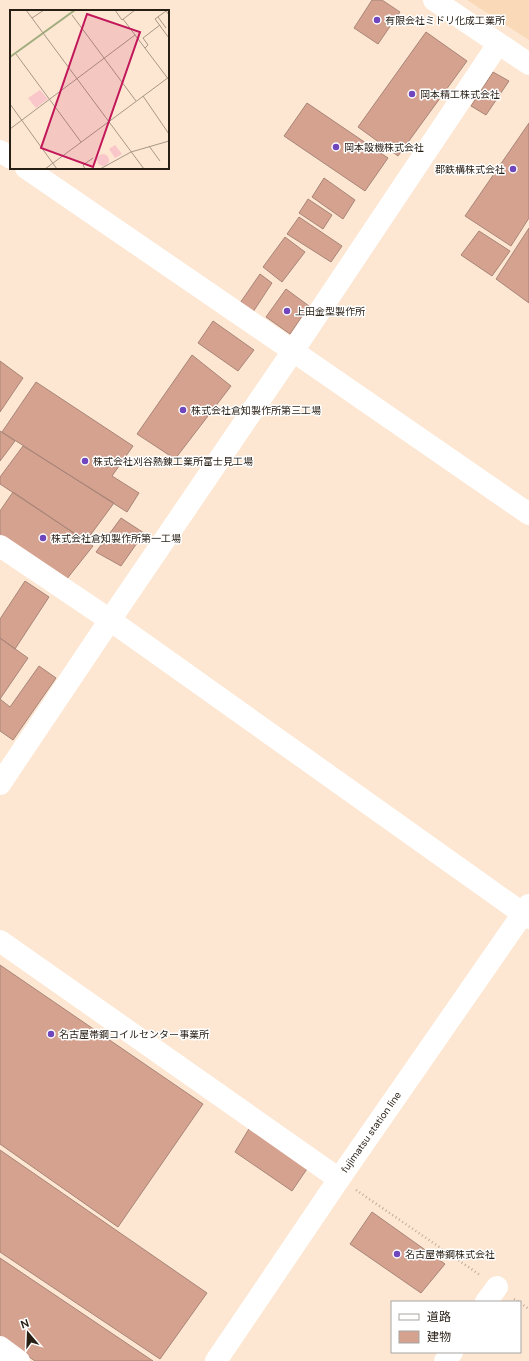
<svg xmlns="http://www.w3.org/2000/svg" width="529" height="1361" font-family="'DM Sans','Noto Sans JP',sans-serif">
  <rect width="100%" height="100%" fill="#fde7d2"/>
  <path fill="#f9d9b8" d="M467 0H529V40Z"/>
  <path fill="#d4a28f" stroke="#a88578" d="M372 0H382L400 12 378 44 354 28Z
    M426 32 467 61 398 156 358 127Z
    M493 72 509 81 486 115 471 106Z
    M307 103 388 158 365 191 284 136Z
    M529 123V218L511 246 465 216Z
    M324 178 355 200 343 219 312 197Z
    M308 199 332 215 323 229 299 213Z
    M299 217 342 246 331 262 287 234Z
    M529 228V303L496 279Z
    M479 231 510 251 492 276 461 255Z
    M285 237 305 252 282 282 263 267Z
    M260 274 272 283 253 312 240 303Z
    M286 289 309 306 290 334 266 317Z
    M213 321 254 350 238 371 198 343Z
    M192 355 231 386 175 459 137 434Z
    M0 361 23 378 0 412Z
    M36 382 133 446 112 476 139 493 127 512 2 432Z
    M0 431 15 441 0 461Z
    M23 446 114 503 86 541 0 484V477Z
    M13 492 93 546 66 580 0 536V511Z
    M121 518 144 533 121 566 96 552Z
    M25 581 49 597 15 649 0 638V619Z
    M0 638 28 658 0 699Z
    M39 666 56 678 13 740 0 731V699L10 707Z
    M0 965 203 1104 118 1227 0 1144Z
    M250 1127 309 1166 292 1191 235 1152Z
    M0 1150 207 1293 160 1359 0 1252Z
    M372 1212 445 1264 421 1293 350 1244Z
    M0 1258 153 1361H35L0 1337Z"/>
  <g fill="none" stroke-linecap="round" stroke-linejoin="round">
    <path stroke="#bdab99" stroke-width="2.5" stroke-dasharray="1 3" stroke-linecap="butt" d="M356 1190 480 1275
      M514 1299 519 1302
      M520 1303 529 1309"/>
    <path stroke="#fff" stroke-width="22" d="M0 151 11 158
      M26 168 293 351 529 514
      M0 546 110 620 529 918
      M0 784 110 620 293 351 498 44
      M0 941 339 1179
      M486 1302 497 1287
      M0 1347 19 1361
      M445 1361 452 1352"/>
    <path stroke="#fff" stroke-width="22" d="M434 0 529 64"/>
    <path stroke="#fff" stroke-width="22" d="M216 1361 339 1179 529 905"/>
  </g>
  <g fill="#7046be" stroke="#fff" stroke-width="1.5">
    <circle cx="377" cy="20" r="4"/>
    <circle cx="412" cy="94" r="4"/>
    <circle cx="336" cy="147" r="4"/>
    <circle cx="513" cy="169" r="4"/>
    <circle cx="287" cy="311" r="4"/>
    <circle cx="183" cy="410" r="4"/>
    <circle cx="85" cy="461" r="4"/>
    <circle cx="43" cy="538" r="4"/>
    <circle cx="51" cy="1034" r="4"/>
    <circle cx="397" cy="1254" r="4"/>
  </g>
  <g text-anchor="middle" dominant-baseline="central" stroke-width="3" stroke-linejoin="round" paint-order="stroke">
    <g font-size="10" fill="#271e14" stroke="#fff" text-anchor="start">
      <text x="385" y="20">有限会社ミドリ化成工業所</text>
      <text x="420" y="94">岡本精工株式会社</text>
      <text x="344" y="147">岡本設機株式会社</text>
      <text x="505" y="169" text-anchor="end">郡鉄構株式会社</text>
      <text x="295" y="311">上田金型製作所</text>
      <text x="191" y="410">株式会社倉知製作所第三工場</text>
      <text x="93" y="461">株式会社刈谷熱錬工業所富士見工場</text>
      <text x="51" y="538">株式会社倉知製作所第一工場</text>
      <text x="59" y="1034">名古屋帯鋼コイルセンター事業所</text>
      <text x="405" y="1254">名古屋帯鋼株式会社</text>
    </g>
    <g font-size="10" fill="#271e14" stroke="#fff">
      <text transform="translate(371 1132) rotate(-55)">fujimatsu station line</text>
    </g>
  </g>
  <g transform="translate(10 10)">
    <rect width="159" height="159" fill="#fde7d2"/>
    <path d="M30 80 38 89 26 98 18 88ZM105 135 112 144 105 148 99 139ZM87 150a6 6 0 1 1 12 0a6 6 0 1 1-12 0Z" fill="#f9c6c9"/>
    <path fill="none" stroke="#a0ac7d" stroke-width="2" d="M0 47 65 0"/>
    <path fill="none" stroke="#a79786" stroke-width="1" d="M16 0 134 159M105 0 112 10 125 0M62 5 126 91M159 5 156 1 145 9 159 28M148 7 156 18M22 8 34 0M113 9 159 70M135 38 138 35 133 28 150 15M6 44 71 132M133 86 159 124M0 94 47 159M0 119 125 25M139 136 150 151M35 159 159 67M75 159 73 155 83 148M90 159 121 142 159 131"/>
    <path fill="#c2185b" fill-opacity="0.15" stroke="#c2185b" stroke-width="2" d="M77 4 130 22 83 157 31 138Z"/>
    <rect width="159" height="159" fill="none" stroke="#271e14" stroke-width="2"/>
  </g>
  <rect x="391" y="1301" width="130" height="52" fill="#ffffff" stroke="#a9a5a1"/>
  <rect x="399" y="1314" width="20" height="6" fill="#ffffff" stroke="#a9a5a1"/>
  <text x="427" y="1321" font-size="12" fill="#271e14">道路</text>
  <rect x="399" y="1331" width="20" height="12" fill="#d4a28f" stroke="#a9a5a1"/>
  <text x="427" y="1341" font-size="12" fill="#271e14">建物</text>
  <g transform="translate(28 1333) rotate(341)" stroke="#ffffff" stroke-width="3" paint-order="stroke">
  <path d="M0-3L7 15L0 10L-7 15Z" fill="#271e14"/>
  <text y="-6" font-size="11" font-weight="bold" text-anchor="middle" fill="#271e14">N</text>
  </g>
</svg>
